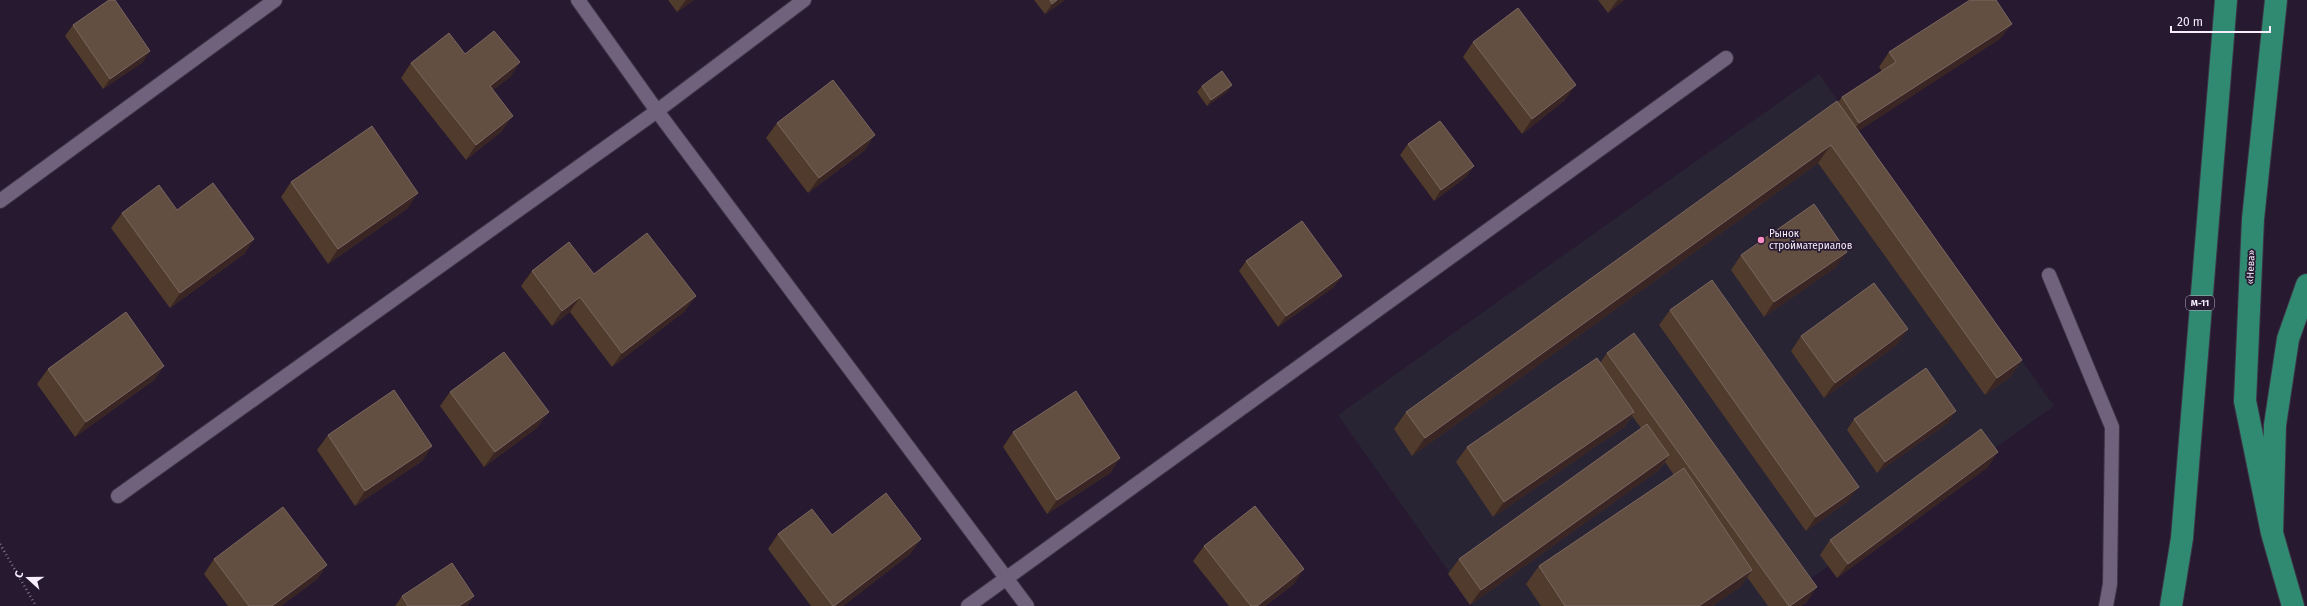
<svg xmlns="http://www.w3.org/2000/svg" width="2307" height="606" font-family="'Fira Sans',sans-serif">
  <rect width="100%" height="100%" fill="#261930"/>
  <path fill="#292434" d="M1819 74 2054 406 1772 606H1473L1338 415Z"/>
  <g fill="none" stroke-linecap="round" stroke-linejoin="round">
    <defs>
      <path id="service" d="M578 0 657 111 1027 606
        M0 201 275 0
        M2049 275 2112 427 2110 584 2106 606
        M118 496 657 111 804 0
        M968 606 1726 58"/>
      <path id="primary" d="M2272 533 2245 401 2253 219 2276 0
        M2171 606 2182 538 2226 0
        M2293 606 2272 533 2275 425 2288 339 2307 285"/>
    </defs>
    <use href="#service" stroke="#3d3345" stroke-width="16"/>
    <use href="#primary" stroke="#3d3345" stroke-width="24"/>
    <path stroke="#82778b" stroke-width="2.5" stroke-dasharray="1 3" stroke-linecap="butt" d="M0 544 36 606"/>
    <use href="#service" stroke="#70617c" stroke-width="14"/>
    <use href="#primary" stroke="#308a72" stroke-width="22"/>
  </g>
  <path fill="#513b2c" d="M668 0H694L677 12Z
    M1034 0H1065L1045 14Z
    M1598 0H1624L1608 13Z
    M73 25 143 62 103 89 65 36Z
    M2001 38 1858 131 2022 360 2010 377 1985 395 1818 163 1412 456 1394 429 1406 412 1838 102 1842 97 1882 71 1879 67 1889 52Z
    M1473 42 1565 100 1522 134 1463 57Z
    M465 54 520 62 510 77 493 90 502 131 466 160 401 78 411 63Z
    M1202 86 1228 91 1207 106 1197 92Z
    M777 123 865 150 808 193 766 138Z
    M1408 144 1474 166 1466 177 1434 201 1400 155Z
    M291 182 408 208 328 264 281 197Z
    M122 213 254 239 244 254 170 308 111 228Z
    M1741 255 1836 267 1764 317 1731 270Z
    M1246 261 1334 287 1278 327 1239 271Z
    M532 271 594 274 685 311 612 367 570 312 552 326 521 286Z
    M1670 310 1848 501 1806 531 1659 325Z
    M1801 336 1898 344 1824 398 1791 351Z
    M1607 353 1807 602 1801 606H1768L1747 577 1740 587 1712 606H1541L1526 584 1539 566 1674 475 1665 462 1659 470 1470 605 1448 574 1459 559 1641 428 1632 416 1624 427 1493 517 1456 462 1467 447 1600 363Z
    M164 366 154 380 75 437 37 384 48 369Z
    M450 392 538 427 484 467 440 406Z
    M1854 419 1949 422 1877 473 1847 430Z
    M1013 432 1120 458 1110 473 1047 514 1003 447Z
    M328 435 432 446 422 461 355 506 317 450Z
    M1988 467 1837 578 1820 555 1830 540Z
    M778 534 832 535 921 539 910 554 843 606H811L768 549Z
    M1204 546 1294 584 1265 606H1229L1193 561Z
    M214 559 327 565 317 579 281 606H228L204 574Z
    M402 596H474L467 606H395Z"/>
  <path fill="#392524" d="M686 0H694L677 12Z
    M1057 0H1065L1045 14 1052 4Z
    M1618 0H1624L1608 13 1616 2Z
    M2012 24 2001 38 1848 138 1859 123Z
    M150 51 143 62 103 89 110 79Z
    M520 62 510 77 479 101 490 86Z
    M1232 85 1228 91 1207 106 1211 100Z
    M1576 85 1565 100 1522 134 1532 119Z
    M513 116 502 131 466 160 476 145Z
    M875 135 865 150 808 193 819 178Z
    M1831 145 1818 163 1412 456 1425 438Z
    M1474 166 1466 177 1434 201 1441 190Z
    M418 193 408 208 328 264 338 249Z
    M254 239 244 254 170 308 180 293Z
    M1847 252 1836 267 1764 317 1774 302Z
    M1342 276 1334 287 1278 327 1286 316Z
    M696 296 685 311 612 367 622 353Z
    M580 297 570 312 552 326 562 311Z
    M1908 329 1898 344 1824 398 1835 383Z
    M2022 360 2010 377 1985 395 1997 378Z
    M164 366 154 380 75 437 86 422Z
    M1956 411 1949 422 1877 473 1885 462Z
    M549 412 538 427 484 467 495 452Z
    M1634 412 1624 427 1493 517 1504 502Z
    M432 446 422 461 355 506 365 491Z
    M1998 452 1988 467 1837 578 1848 564Z
    M1669 455 1659 470 1470 605 1481 590Z
    M1120 458 1110 473 1047 514 1057 500Z
    M1859 487 1848 501 1806 531 1816 517Z
    M921 539 910 554 843 606H834Z
    M327 565 317 579 281 606H272Z
    M1304 569 1294 584 1265 606H1257Z
    M1752 570 1740 587 1712 606H1699Z
    M1817 587 1807 602 1801 606H1790Z
    M474 596 467 606H459Z"/>
  <path fill="#634e42" stroke="#7a6760" d="M109 0H115L150 51 110 79 73 25Z
    M1050 0H1057L1052 4Z
    M1970 0H1996L2012 24 1859 123 1842 97 1896 62 1889 52Z
    M1518 8 1576 85 1532 119 1473 42Z
    M494 31 520 62 490 86 513 116 476 145 411 63 449 33 465 54Z
    M1222 71 1232 85 1211 100 1202 86Z
    M833 80 875 135 819 178 777 123Z
    M1837 101 2022 360 1997 378 1831 145 1425 438 1406 412Z
    M1440 121 1474 166 1441 190 1408 144Z
    M372 126 418 193 338 249 291 182Z
    M213 183 254 239 180 293 122 213 159 185 177 210Z
    M1814 204 1847 252 1774 302 1741 255Z
    M1302 221 1342 276 1286 316 1246 261Z
    M647 233 696 296 622 353 580 297 562 311 532 271 569 242 594 274Z
    M1712 280 1859 487 1816 517 1670 310Z
    M1874 283 1908 329 1835 383 1801 336Z
    M126 312 164 366 86 422 48 369Z
    M1634 333 1817 587 1790 606H1789L1607 353Z
    M504 352 549 412 495 452 450 392Z
    M1597 358 1634 412 1504 502 1467 447Z
    M1926 368 1956 411 1885 462 1854 419Z
    M394 390 432 446 365 491 328 435Z
    M1076 391 1120 458 1057 500 1013 432Z
    M1647 424 1669 455 1481 590 1459 559Z
    M1981 429 1998 452 1848 564 1830 540Z
    M1684 468 1752 570 1699 606H1565L1539 566Z
    M886 493 921 539 834 606H833L778 534 812 509 832 535Z
    M1255 506 1304 569 1257 606H1251L1204 546Z
    M283 507 327 565 272 606H249L214 559Z
    M452 563 474 596 459 606H408L402 596Z"/>
  <circle fill="#fb8fc5" stroke="#261930" stroke-width="1.5" cx="1761" cy="240" r="4"/>
  <g text-anchor="middle" dominant-baseline="central" stroke-width="3.5" stroke-linejoin="round" paint-order="stroke">
    <rect fill="#261930" stroke="#b8aec0" stroke-width="1" x="2186" y="296" width="28" height="14" rx="3"/>
    <g font-size="9" font-weight="bold" fill="#f7eefe">
      <text x="2200" y="303">М-11</text>
    </g>
    <g font-size="10" fill="#f7eefe" stroke="#261930" text-anchor="start">
      <text x="1769" y="234">Рынок<tspan x="1769" dy="12">стройматериалов</tspan></text>
    </g>
    <g font-size="10" fill="#f7eefe" stroke="#261930">
      <text transform="translate(2251 267) rotate(-88)">«Нева»</text>
    </g>
  </g>
  <g transform="translate(28 578) rotate(291)" stroke="#261930" stroke-width="3" paint-order="stroke">
  <path d="M0-3L7 15L0 10L-7 15Z" fill="#f7eefe"/>
  <text y="-6" font-size="11" font-weight="bold" text-anchor="middle" fill="#f7eefe">С</text>
  </g>
  <path d="M2171 26v6h99v-6" fill="none" stroke="#f7eefe" stroke-width="2"/>
  <text x="2177" y="26" font-size="12" fill="#f7eefe" stroke="#261930" stroke-width="3" paint-order="stroke">20 m</text>
</svg>
